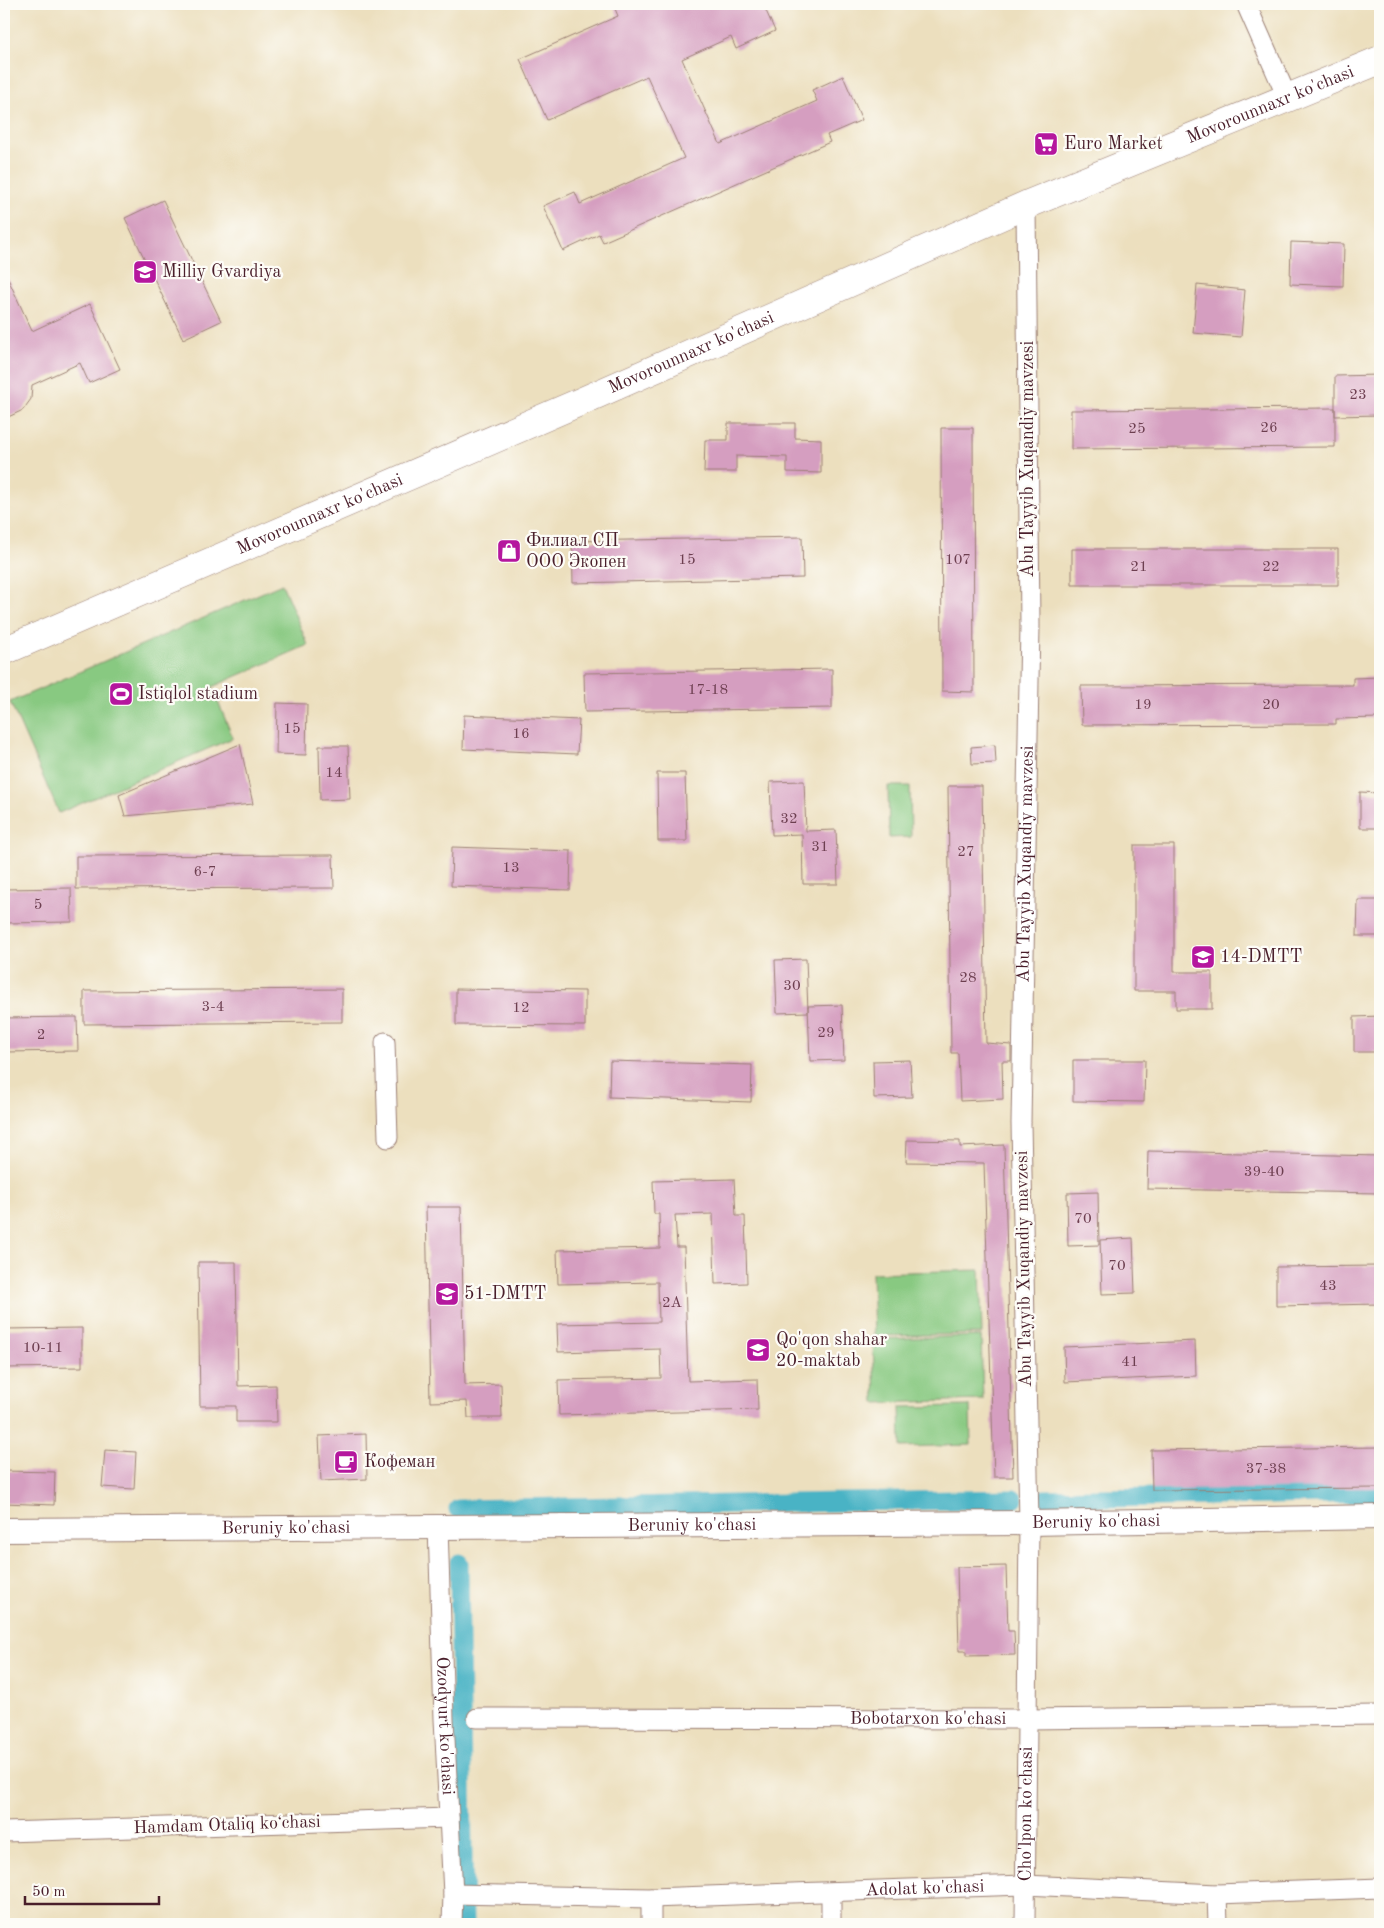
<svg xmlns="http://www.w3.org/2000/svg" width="1384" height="1928" font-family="'Old Standard TT',serif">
  <rect width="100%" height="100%" fill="#fdfcf7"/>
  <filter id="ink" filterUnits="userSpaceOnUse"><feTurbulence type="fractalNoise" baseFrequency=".02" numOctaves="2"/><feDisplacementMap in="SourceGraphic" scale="10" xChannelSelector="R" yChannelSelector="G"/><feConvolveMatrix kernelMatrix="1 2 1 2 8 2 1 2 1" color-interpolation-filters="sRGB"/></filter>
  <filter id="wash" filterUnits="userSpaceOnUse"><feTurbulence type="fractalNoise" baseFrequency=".0096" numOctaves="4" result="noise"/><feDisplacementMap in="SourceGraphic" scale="20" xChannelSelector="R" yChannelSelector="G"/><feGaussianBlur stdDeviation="1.12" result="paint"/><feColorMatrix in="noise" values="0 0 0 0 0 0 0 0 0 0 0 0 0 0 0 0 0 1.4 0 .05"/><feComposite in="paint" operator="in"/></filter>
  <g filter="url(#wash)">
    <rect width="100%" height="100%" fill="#ecdfbe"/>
    <path fill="#88c981" stroke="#697456" d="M282 584 308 645 212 687 233 738 59 813 10 702Z
      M888 786H910L911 837 889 838Z
      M980 1270 982 1334 874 1336 872 1273Z
      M981 1336 983 1400 875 1403 873 1339Z
      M970 1406 971 1445 901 1447 900 1407Z"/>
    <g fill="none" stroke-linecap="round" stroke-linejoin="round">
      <path stroke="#48b3c5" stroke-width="19" d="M1044 1499 1380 1493
        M458 1509 1014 1499
        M459 1563 464 1924"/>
    </g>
    <g id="blocks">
      <path fill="#d59ec0" d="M613 4H763L775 31 736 49 731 37 682 59 720 144 817 101 812 90 843 76 862 120 827 135 830 142 603 242 599 234 563 251 543 206 575 192 580 204 684 158 647 76 547 120 520 59 618 16Z
        M163 200 221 321 183 339 125 218Z
        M1291 242 1344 244 1343 286 1290 284Z
        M4 270 32 331 90 304 120 369 89 383 80 363 32 385 31 399 23 410 4 419Z
        M1197 285 1245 290 1241 337 1193 333Z
        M1380 375V415L1335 416V376Z
        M1335 408V447L1071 449V410Z
        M728 423H795V438L821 439V473L787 472V457L736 456V472H704L705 440H728Z
        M941 428H973L974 692 942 691Z
        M802 537 803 578 573 583 572 541Z
        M1072 549H1338V585H1072Z
        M832 669V708L585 712 584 673Z
        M1380 677V718L1336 719V724L1082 725 1081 686 1353 685V678Z
        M277 703 307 704 306 755 276 754Z
        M464 715 579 720 577 754 463 749Z
        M240 744 253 804 125 816 119 795Z
        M995 745 996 763 972 764 971 747Z
        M319 746H348L350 799 320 800Z
        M657 773H685L687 841H658Z
        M804 781 806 831 836 830 838 884H803L802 834 772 835 770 782Z
        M948 786H982L986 1043 1011 1045V1061H1002L1003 1099 960 1101 958 1053H951Z
        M1360 792 1380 793V828H1360Z
        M1134 845H1174V972H1212V1009H1176V991H1134Z
        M452 847 571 851 570 890 451 886Z
        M333 855 334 888 76 889V856Z
        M71 888 72 922 4 923V889Z
        M1358 900H1380V936H1357Z
        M806 959 808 1012 777 1013 775 960Z
        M342 989V1022L84 1024V991Z
        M456 989 585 991V1026L456 1025Z
        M842 1005 844 1060 810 1061 808 1006Z
        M1380 1016V1052H1354V1017Z
        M77 1017 78 1051 4 1052V1018Z
        M910 1060 912 1097 874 1098 873 1061Z
        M1073 1060H1145L1144 1102 1073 1101Z
        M610 1061 752 1065 751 1102 609 1097Z
        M907 1140 960 1141V1147L1004 1145 1013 1477H994L984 1163 906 1162Z
        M1148 1151 1380 1156V1193L1147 1189Z
        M734 1179 736 1216H745L747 1283 715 1284 713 1214 675 1215 677 1247H684L688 1381 757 1379 758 1410 559 1415 558 1380 661 1378 660 1349 558 1352 557 1324 659 1322 658 1282 558 1284 557 1250 660 1248 659 1214H654L653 1181Z
        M1098 1192 1099 1245 1068 1246 1067 1193Z
        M426 1207H461L465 1385 501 1384 502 1418H468L467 1401 430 1402Z
        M1133 1238 1135 1293 1102 1294 1100 1240Z
        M198 1262H236L238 1386 276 1385 277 1422H236V1406H200Z
        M1380 1266V1304L1276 1306V1267Z
        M82 1328V1367L4 1368V1329Z
        M1195 1341 1196 1376 1065 1382 1064 1347Z
        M366 1434 367 1479 321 1481 319 1436Z
        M1380 1447V1488L1152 1490 1151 1450Z
        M105 1450 136 1452 134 1489 102 1487Z
        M4 1471 55 1472 54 1505 4 1503Z
        M1006 1566 1008 1631H1014L1015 1655 966 1656V1651H959L957 1567Z"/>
    </g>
  </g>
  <g filter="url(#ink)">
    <use href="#blocks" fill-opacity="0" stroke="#9b7f74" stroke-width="1"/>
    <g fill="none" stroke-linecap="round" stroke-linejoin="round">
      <defs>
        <g id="minor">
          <path d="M1246 4 1287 97"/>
          <path d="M385 1042 388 1138"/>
          <path id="s1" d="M438 1526 444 1719 453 1894 452 1924"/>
          <path id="s2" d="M477 1718 1026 1719 1380 1715"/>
          <path d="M4 1832 449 1818"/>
          <path d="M831 1893V1924"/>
          <path id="s3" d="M453 1894 651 1898 1025 1885 1217 1894 1380 1888"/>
          <path d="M1217 1894 1218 1924"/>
          <path d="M651 1898V1924"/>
          <path id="s4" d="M1025 1924 1029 1523 1021 1123 1030 626 1026 205"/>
        </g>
        <g id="major">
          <path id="s5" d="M4 1530 1029 1523 1380 1517"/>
        </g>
        <g id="highway">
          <path id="s6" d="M4 651 580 402 1026 205 1380 60"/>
        </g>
      </defs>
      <use href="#minor" stroke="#9b7f74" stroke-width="21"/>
      <use href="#major" stroke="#9b7f74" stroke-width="26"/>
      <use href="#highway" stroke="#9b7f74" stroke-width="29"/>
      <use href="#minor" stroke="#fff" stroke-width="19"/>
      <use href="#major" stroke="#fff" stroke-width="24"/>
      <use href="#highway" stroke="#fff" stroke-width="28"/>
    </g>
  </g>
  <defs>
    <symbol id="supermarket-square" viewBox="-11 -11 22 22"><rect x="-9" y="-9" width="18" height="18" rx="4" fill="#b5179e" stroke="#fdfcf7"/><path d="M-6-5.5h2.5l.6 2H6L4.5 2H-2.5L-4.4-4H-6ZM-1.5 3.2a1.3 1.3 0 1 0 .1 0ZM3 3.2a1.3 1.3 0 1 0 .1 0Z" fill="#fff"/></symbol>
    <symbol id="university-square" viewBox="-11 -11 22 22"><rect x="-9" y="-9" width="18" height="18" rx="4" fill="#b5179e" stroke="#fdfcf7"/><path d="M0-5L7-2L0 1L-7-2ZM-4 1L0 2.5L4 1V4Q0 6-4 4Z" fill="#fff"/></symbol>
    <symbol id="shop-square" viewBox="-11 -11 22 22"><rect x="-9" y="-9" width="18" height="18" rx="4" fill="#b5179e" stroke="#fdfcf7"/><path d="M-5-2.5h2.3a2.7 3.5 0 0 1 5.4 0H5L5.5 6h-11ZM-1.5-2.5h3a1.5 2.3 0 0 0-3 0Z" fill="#fff"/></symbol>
    <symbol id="stadium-square" viewBox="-11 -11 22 22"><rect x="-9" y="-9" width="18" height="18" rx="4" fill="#b5179e" stroke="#fdfcf7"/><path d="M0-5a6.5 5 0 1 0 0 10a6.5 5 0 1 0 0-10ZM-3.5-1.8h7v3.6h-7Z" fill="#fff"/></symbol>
    <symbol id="school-square" viewBox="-11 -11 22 22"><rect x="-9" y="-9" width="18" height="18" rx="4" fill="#b5179e" stroke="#fdfcf7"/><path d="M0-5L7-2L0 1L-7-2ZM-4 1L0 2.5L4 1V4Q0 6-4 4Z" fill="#fff"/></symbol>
    <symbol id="cafe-square" viewBox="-11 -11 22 22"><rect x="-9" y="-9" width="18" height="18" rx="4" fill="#b5179e" stroke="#fdfcf7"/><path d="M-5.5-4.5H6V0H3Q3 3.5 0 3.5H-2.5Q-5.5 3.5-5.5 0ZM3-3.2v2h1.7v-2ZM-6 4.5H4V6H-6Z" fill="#fff"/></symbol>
  </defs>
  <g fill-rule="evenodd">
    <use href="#supermarket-square" x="1032" y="130" width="28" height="28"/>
    <use href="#university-square" x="131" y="258" width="28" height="28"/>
    <use href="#shop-square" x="495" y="537" width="28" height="28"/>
    <use href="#stadium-square" x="107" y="680" width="28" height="28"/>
    <use href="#school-square" x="1189" y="943" width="28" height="28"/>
    <use href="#school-square" x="433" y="1280" width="28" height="28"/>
    <use href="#school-square" x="744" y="1336" width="28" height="28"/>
    <use href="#cafe-square" x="332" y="1448" width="28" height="28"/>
  </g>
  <g text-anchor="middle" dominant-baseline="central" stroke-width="4.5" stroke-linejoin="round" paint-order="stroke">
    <g font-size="15" fill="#6d3f50">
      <text x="1358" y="395">23</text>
      <text x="1269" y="428">26</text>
      <text x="1137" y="429">25</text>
      <text x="687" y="560">15</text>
      <text x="958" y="560">107</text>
      <text x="1139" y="567">21</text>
      <text x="1271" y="567">22</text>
      <text x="708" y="690">17-18</text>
      <text x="1143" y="705">19</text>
      <text x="1271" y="705">20</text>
      <text x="292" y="729">15</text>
      <text x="521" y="734">16</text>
      <text x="334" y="773">14</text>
      <text x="789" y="819">32</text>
      <text x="820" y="847">31</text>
      <text x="966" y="852">27</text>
      <text x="511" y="868">13</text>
      <text x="205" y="872">6-7</text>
      <text x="38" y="905">5</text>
      <text x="968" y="978">28</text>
      <text x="792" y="986">30</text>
      <text x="213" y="1007">3-4</text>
      <text x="521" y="1008">12</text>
      <text x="826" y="1033">29</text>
      <text x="41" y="1035">2</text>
      <text x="1264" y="1172">39-40</text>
      <text x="1083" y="1219">70</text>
      <text x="1117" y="1266">70</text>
      <text x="1328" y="1286">43</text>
      <text x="672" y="1303">2A</text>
      <text x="43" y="1348">10-11</text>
      <text x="1130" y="1362">41</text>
      <text x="1266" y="1469">37-38</text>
    </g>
    <g font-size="18" fill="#4a1f2b" stroke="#fdfcf7">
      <text stroke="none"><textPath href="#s6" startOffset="1379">Movorounnaxr ko'chasi</textPath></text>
      <text stroke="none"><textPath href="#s6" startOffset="749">Movorounnaxr ko'chasi</textPath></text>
      <text transform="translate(1028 459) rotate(-90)">Abu Tayyib Xuqandiy mavzesi</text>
      <text stroke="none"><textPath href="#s6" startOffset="344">Movorounnaxr ko'chasi</textPath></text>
      <text stroke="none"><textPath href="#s4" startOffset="1060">Abu Tayyib Xuqandiy mavzesi</textPath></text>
      <text transform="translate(1024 1269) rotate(-91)">Abu Tayyib Xuqandiy mavzesi</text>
      <text stroke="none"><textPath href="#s5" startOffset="1092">Beruniy ko'chasi</textPath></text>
      <text stroke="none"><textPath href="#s5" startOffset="688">Beruniy ko'chasi</textPath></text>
      <text stroke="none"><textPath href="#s5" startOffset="282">Beruniy ko'chasi</textPath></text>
      <text stroke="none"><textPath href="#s2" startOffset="451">Bobotarxon ko'chasi</textPath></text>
      <text stroke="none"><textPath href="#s1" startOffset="200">Ozodyurt ko'chasi</textPath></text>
      <text stroke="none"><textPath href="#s4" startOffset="110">Cho'lpon ko'chasi</textPath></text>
      <text transform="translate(227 1825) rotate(-2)">Hamdam Otaliq koʻchasi</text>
      <text stroke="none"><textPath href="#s3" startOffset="472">Adolat ko'chasi</textPath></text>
    </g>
    <g font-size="18" fill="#4a1f2b" stroke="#fdfcf7" text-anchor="start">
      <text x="1064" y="144">Euro Market</text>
      <text x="162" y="272">Milliy Gvardiya</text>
      <text x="526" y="541">Филиал СП<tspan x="526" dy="21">ООО Экопен</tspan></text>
      <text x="138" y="694">Istiqlol stadium</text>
      <text x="1220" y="957">14-DMTT</text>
      <text x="464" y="1294">51-DMTT</text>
      <text x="776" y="1340">Qo'qon shahar<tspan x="776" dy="21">20-maktab</tspan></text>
      <text x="364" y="1462">Кофеман</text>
    </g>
  </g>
  <rect width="1384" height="1928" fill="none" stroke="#fdfcf7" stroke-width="20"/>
  <path d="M25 1896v8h134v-8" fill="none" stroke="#4a1f2b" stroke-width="2.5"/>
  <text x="32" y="1896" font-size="15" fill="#4a1f2b" stroke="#fdfcf7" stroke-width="4" paint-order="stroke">50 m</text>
</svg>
